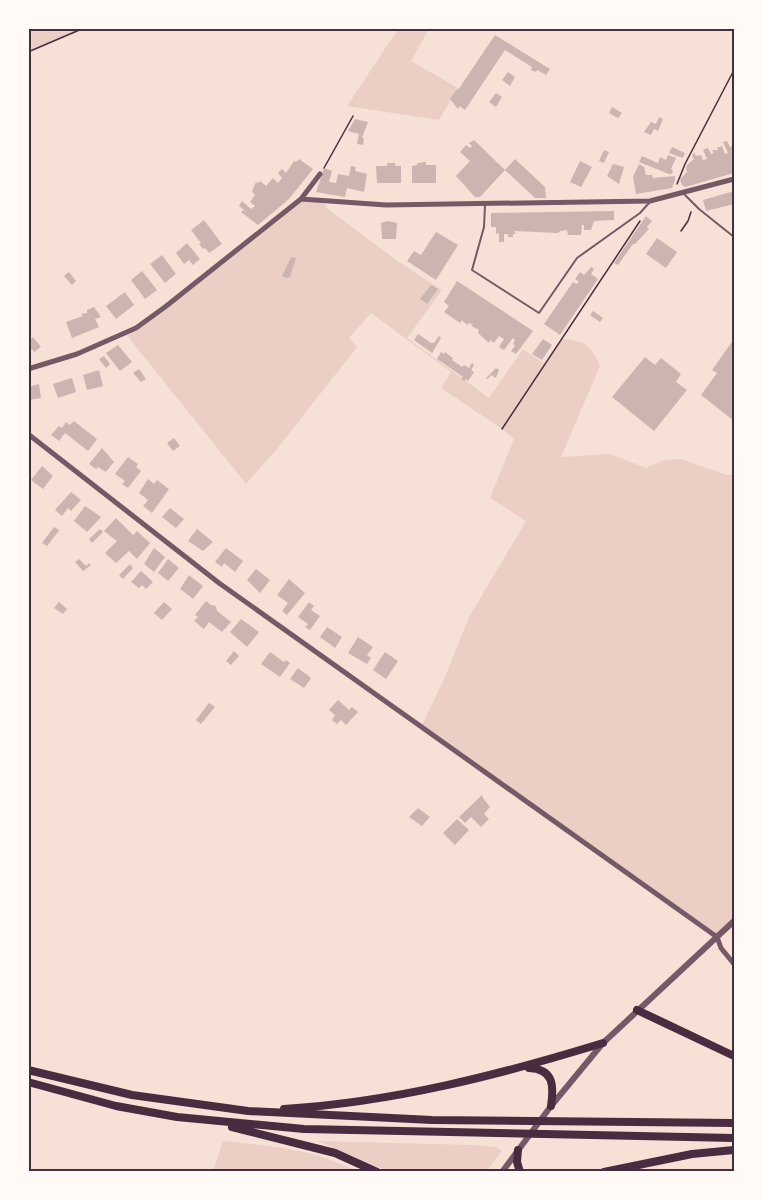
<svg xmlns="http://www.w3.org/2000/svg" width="763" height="1200" font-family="Roboto,sans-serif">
  <rect width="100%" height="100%" fill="#f7e1d7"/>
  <path fill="#ebcfc5" d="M29 29H84L29 52Z
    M398 29H429L411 61 458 88 439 120 347 106Z
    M301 199 321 200 328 209 399 262 442 290 407 338 489 398 523 349 545 364 561 339C583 340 592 345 600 366L561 457 611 454 646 468 664 460 681 459 727 475H734V921L717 937 421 727 444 679 469 617 526 521 490 498 514 439 502 429 441 388 451 372 371 313 349 338 357 347 277 449 246 484 125 333 136 328Z
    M223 1141C268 1146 316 1149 355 1171H213Z
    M318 1141 473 1145 496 1147 502 1151 487 1171H387Z"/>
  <path fill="#ccb4b1" d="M495 35 550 69 546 75 537 70 536 72 531 70 532 67 505 50 465 110 460 106 458 109 450 99 457 89 458 90Z
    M508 72 515 77 510 86 502 80Z
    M496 93 502 97 496 107 489 102Z
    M612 107 622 113 618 118 609 113Z
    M659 117 663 119 658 131 654 129 651 135 644 132 651 122 656 124Z
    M355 119 368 122 362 138H364L363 145 357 144 359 134 348 131Z
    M474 140 505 170 480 197H475L456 176 470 161 460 152 466 145 470 148 472 146 469 143Z
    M727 141 730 147 733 146 734 149V173L685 187 682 185 680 179 687 172 686 169 687 165 694 159 692 156 694 152 696 156 701 155 703 160 707 159 703 150 708 148 711 154 714 153 712 150H718L717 148 722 146 725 154 728 153 723 142Z
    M672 147 685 153 683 158 669 153Z
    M604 150 609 152 604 163 599 161Z
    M668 155 676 158 671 169 673 171 672 174H669L639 162 642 156 658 163 660 157 666 160Z
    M299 159 313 169 289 199 258 225 241 212 243 210 247 212 239 206 242 201 251 209 255 206 250 202 255 195 252 191 256 182 258 183 260 181 266 186 273 178 278 183 282 178 278 173 282 169 286 173 294 161 296 162Z
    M515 159 545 187 546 198H535L505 170Z
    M580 161 592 167 581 187 570 182Z
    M426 162V165H436V183H412V166L417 165 418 163Z
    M387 163H395V166H401V183H377L376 166H387Z
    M613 164 624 167 619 184 607 176Z
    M639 164 644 167 646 175H652L653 178 675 176V180L672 188 636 194 633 177Z
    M351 166 356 167 355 171 367 174 364 192 347 188 345 197 316 192 324 168 332 171 329 182 336 183 338 174 349 176Z
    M734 191V204L706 211 703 200Z
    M614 211V220L594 221 591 230H584V225H582L581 235H568L567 230 560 231 558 233 514 231 516 234H513V237H508V234H504V242H499V233L496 234V227H491V213Z
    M646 216 652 221 647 227 649 229 635 244H633L618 265 614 263Z
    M204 220 222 244 209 253 205 248 203 249 199 244 201 243 191 230Z
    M388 221 397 223 396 239H382L381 223Z
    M436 232 458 245 436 280 407 261 414 251 421 255Z
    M657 238 677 252 666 268 646 254Z
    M187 243 200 259 193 265 189 260 184 264 176 253Z
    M162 255 176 274 165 283 150 264Z
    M291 257 296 258 290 277 287 278 282 276Z
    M591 267 594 269 591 274 598 279 560 335 544 324 573 282 577 284 579 282 575 279 580 272 584 275Z
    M142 271 157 290 145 299 131 280Z
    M69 272 76 281 72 285 64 276Z
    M457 281 533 331 516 354 511 351 515 346 513 344 515 340 513 338 504 350 499 347 504 339 499 336 494 343 490 340 489 343 478 333 479 330 471 326 473 325 469 323 467 325 462 320 460 323 444 312 449 306 444 302Z
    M431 285 438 289 427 304 420 299Z
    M125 292 134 305 116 319 106 306Z
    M94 307 101 317 95 319 99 327 72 338 66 322 83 316 81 314 87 313V310Z
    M593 311 603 318 600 322 590 315Z
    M418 334 431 343H434L439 336 441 338 432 353 414 340Z
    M28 335 31 339 33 337 41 347 34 352 32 349 28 352Z
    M543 339 552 345 542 360 532 354Z
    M734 339V421L701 395 717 373 712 370Z
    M118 345 132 362 120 371 106 353Z
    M441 352 444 354 445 352 453 358 452 360 462 367 464 365 469 368 472 363 474 365 471 370 474 372 468 381 466 379 464 381 461 378 463 377 437 359Z
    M104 356 110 364 106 368 99 359Z
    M645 357 655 365 661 358 681 374 676 382 687 390 654 431 612 397Z
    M496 368 499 370 496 378 491 375 488 379 486 378Z
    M139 369 146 379 141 382 133 373Z
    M99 370 103 386 87 390 83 375Z
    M72 378 76 392 58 398 53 384Z
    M39 384 41 398 28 400V387Z
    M74 421 97 439 88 451 65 433 59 441 51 435 59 426 62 428 66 422 70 425Z
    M174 438 180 446 173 451 167 443Z
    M102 448 114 462 106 472 98 467 96 469 89 464Z
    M128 457 138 464 136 467 141 471 128 488 122 484 125 481 115 474Z
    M42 466 53 476 43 489 31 480Z
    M148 479 154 484 157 480 169 489 152 513 143 506 148 500 139 493Z
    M71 492 81 500 71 511 68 508 62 516 55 510Z
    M85 506 101 517 87 532 74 521Z
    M170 508 184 519 176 528 162 517Z
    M116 518 133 535 137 531 150 543 137 559 129 551 116 563 105 553 117 541 104 531Z
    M54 527 59 530 58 532 47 546 42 543Z
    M100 529 103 532 92 543 89 539Z
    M197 529 213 542 203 551 188 541Z
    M154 548 165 557 154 572 144 564Z
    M226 548 243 561 235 572 224 563 222 567 215 562Z
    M79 559 86 566 89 563 91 565 83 571 75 562Z
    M168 559 179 568 168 581 158 573Z
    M130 564 133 568 123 579 119 575Z
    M256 569 270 580 260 593 247 580Z
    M141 571 153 582 146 589 142 585 139 588 131 582Z
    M189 575 203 586 193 599 180 589Z
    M289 579 305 593 287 615 282 611 288 603 277 595Z
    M206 601 211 605 216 606 217 611 231 622 222 632 209 622 204 629 194 621 198 617 195 615Z
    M59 602 67 609 63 614 54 608Z
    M164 602 172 609 162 620 154 613Z
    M309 602 314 606 311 610 320 616 310 630 305 627 308 624 298 617Z
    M241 619 259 632 247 647 230 632Z
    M327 627 342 637 335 648 320 637Z
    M358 637 373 647 367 655 371 658 367 664 348 653Z
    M234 651 239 656 231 665 226 661Z
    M270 652 284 662 286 660 290 663 280 677 261 664Z
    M385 652 398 661 386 679 373 670Z
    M298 668 311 678 304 688 290 679Z
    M338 700 349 710 352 707 358 712 346 725 341 720 337 724 332 720 335 715 329 710Z
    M209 703 215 707 201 724 196 720Z
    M482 795 483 798 490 807 484 814 489 819 481 827 471 817 465 823 459 817Z
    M418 808 430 817 422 826 409 817Z
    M457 819 469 830 455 845 443 833Z"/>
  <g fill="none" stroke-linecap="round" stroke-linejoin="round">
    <path stroke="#4a2c40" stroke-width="1.5" d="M28 30 31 28
      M28 52 84 28
      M324 168 353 116
      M677 184 685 164 734 70
      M681 231 688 221 691 212
      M502 429 640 221"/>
    <path stroke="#755966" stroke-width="2" d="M683 193 699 209 734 237
      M485 205 484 227 472 270 539 313 577 258 640 213 649 203"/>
    <path stroke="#755966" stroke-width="5" d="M301 199 386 205 650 201 734 179
      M28 369 77 354 136 328 165 307 301 199 320 174
      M28 434 219 583 717 937 721 948 734 964"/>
    <path stroke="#755966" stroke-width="6" d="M502 1172 551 1106 603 1043 734 921"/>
    <path stroke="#4a2c40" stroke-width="8" d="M637 1010 734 1056
      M529 1068C554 1069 554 1086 551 1106
      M28 1070 132 1095 248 1111 432 1120 734 1123
      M28 1082 116 1106 177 1117 304 1129 734 1138
      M284 1109C394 1102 499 1075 603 1043
      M232 1127 335 1153 377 1172
      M518 1150 517 1162 520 1172
      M604 1172 692 1154 734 1150"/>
  </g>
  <rect width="763" height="1200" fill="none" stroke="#fffaf5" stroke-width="60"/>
  <rect x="30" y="30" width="703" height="1140" fill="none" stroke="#4a2c40" stroke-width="2"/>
</svg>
